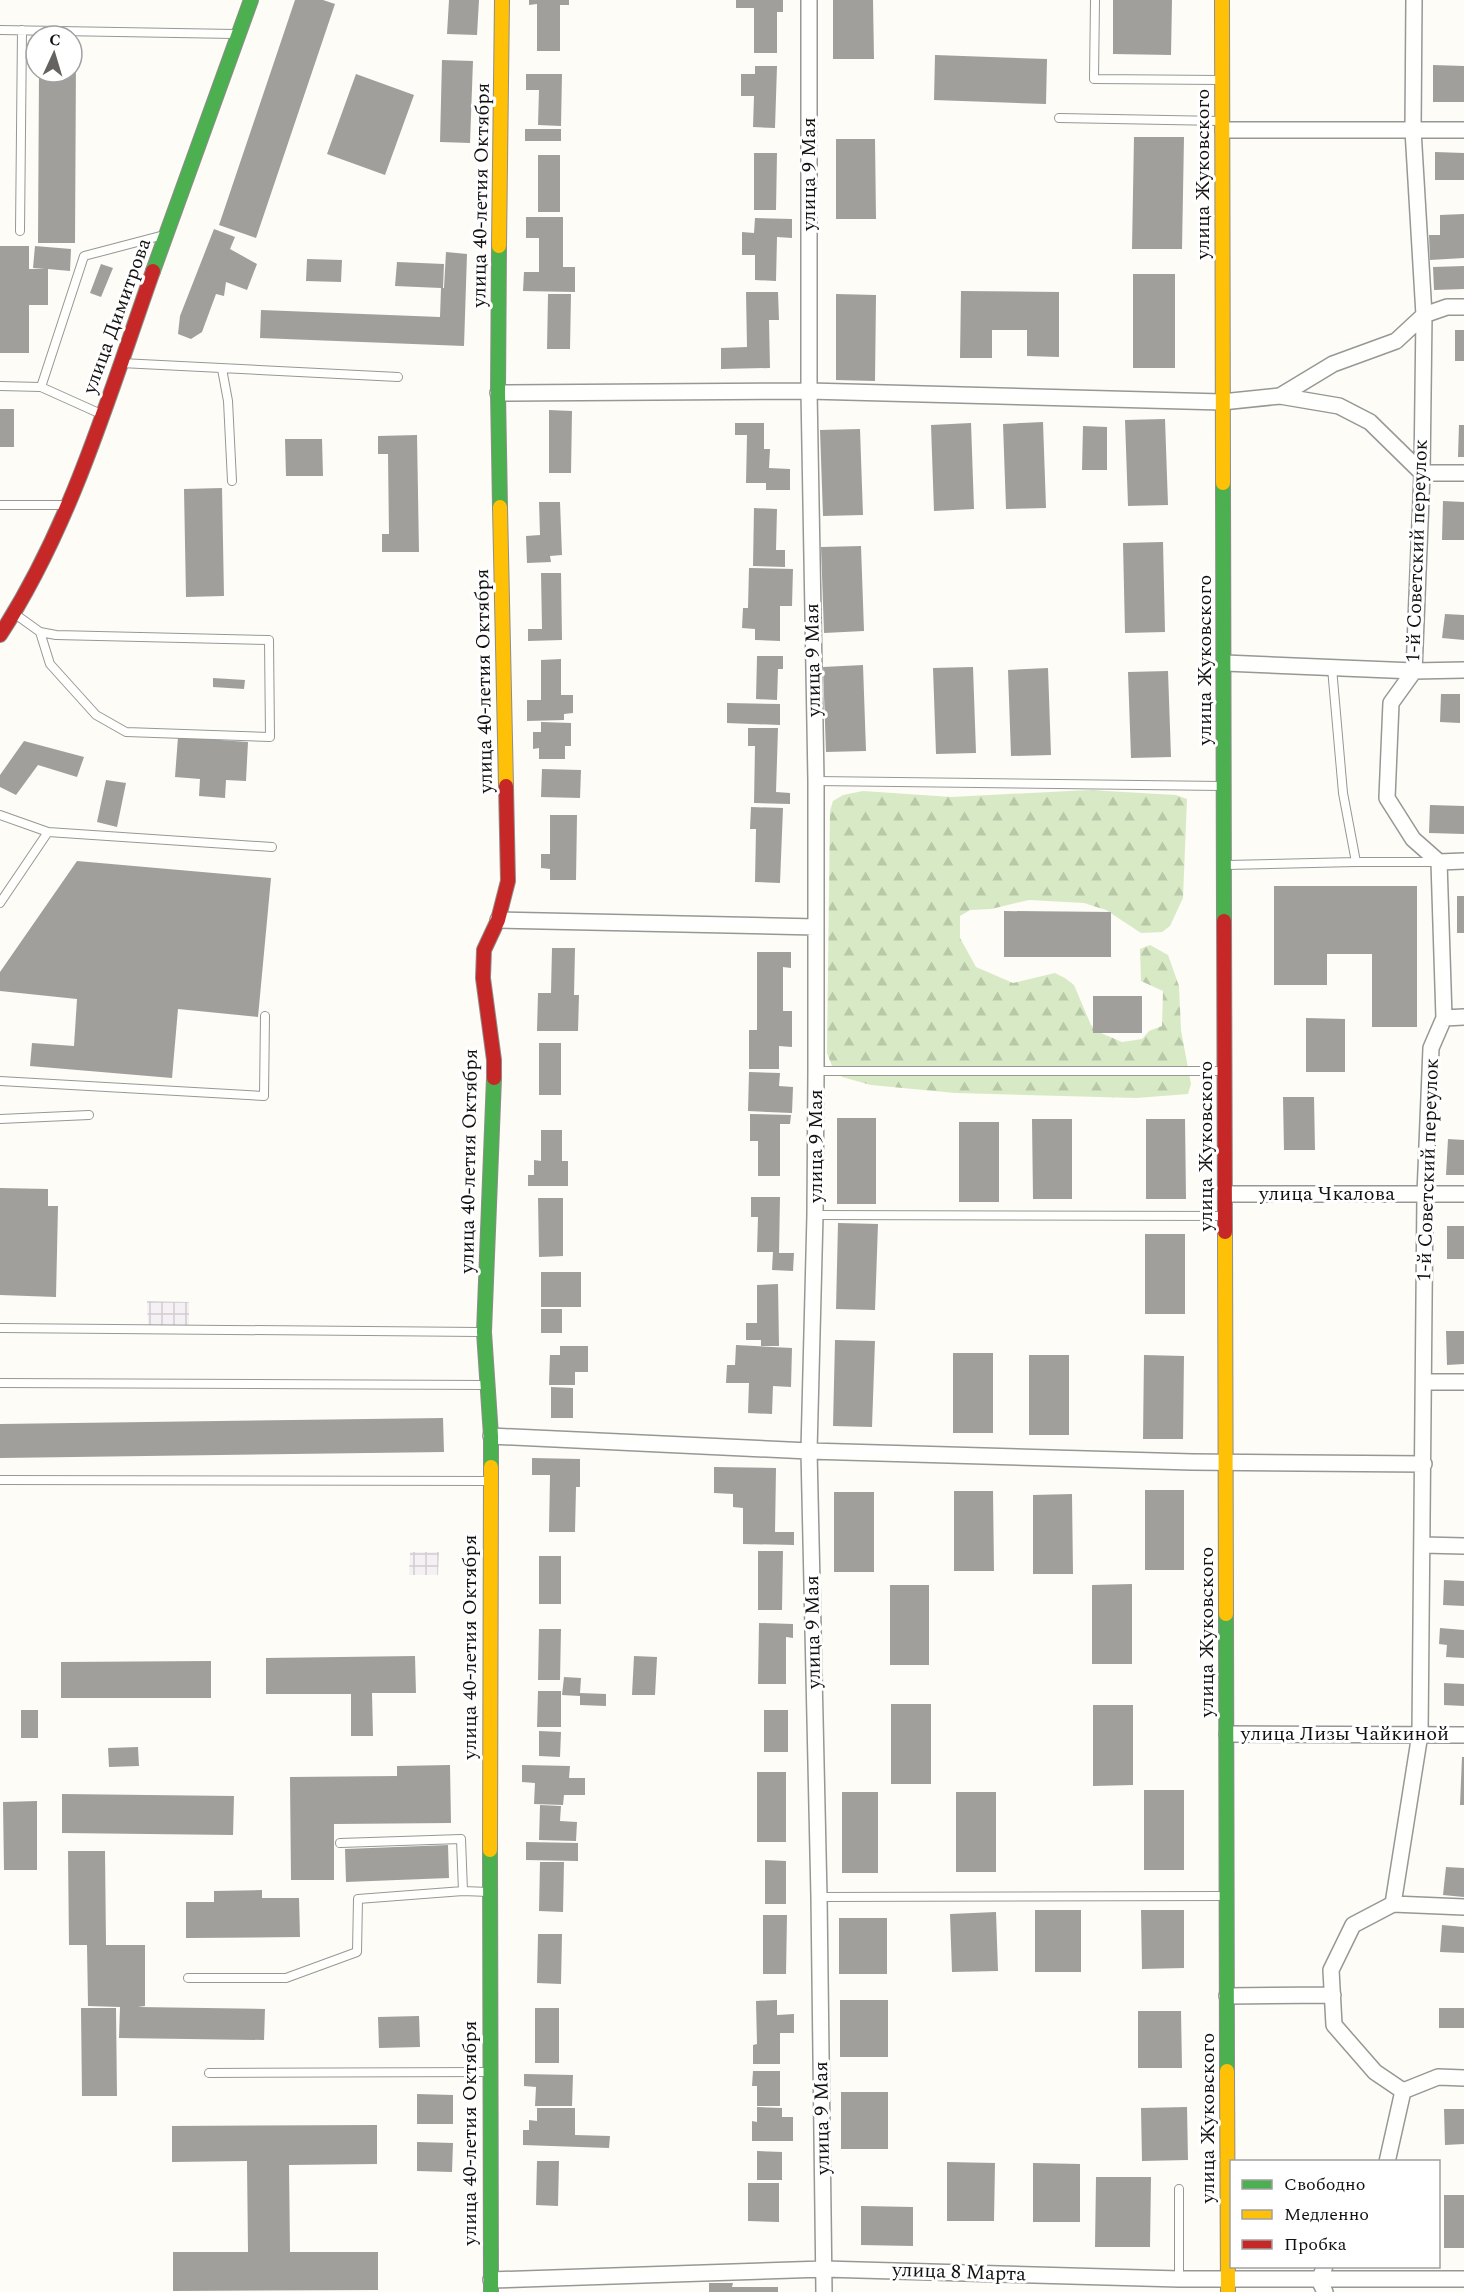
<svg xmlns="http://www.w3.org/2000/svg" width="1464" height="2292" font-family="Spectral,serif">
  <defs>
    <pattern id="industrial-grid" width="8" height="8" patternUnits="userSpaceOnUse" patternTransform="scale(1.5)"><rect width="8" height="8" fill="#f5f0f3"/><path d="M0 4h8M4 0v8" fill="none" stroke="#d1cdcf"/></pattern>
    <pattern id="forest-firs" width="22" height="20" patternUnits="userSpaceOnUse" patternTransform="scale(1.5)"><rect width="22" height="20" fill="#d8eac5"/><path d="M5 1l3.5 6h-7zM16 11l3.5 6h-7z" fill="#b8c8a8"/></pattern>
  </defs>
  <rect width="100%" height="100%" fill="#fdfcf7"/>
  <path fill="url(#industrial-grid)" d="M147 1301 189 1302V1326L148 1325Z
    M410 1552H439L438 1575H409Z"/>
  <path fill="url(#forest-firs)" d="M1089 790 1176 795 1187 799 1183 898 1170 926 1162 932 1141 933 1106 910 1084 903 1029 900 991 909 970 910 960 916V938L976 967 1013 983 1055 973 1065 978 1074 985 1091 1025 1101 1033 1122 1042 1142 1039 1149 1031 1162 1026 1163 991 1141 981 1140 949 1150 945 1168 955 1179 986 1181 1030 1191 1084 1188 1094 1136 1098 955 1093 871 1085 842 1077 834 1071 827 1053 830 811 833 801 843 795 863 791 951 797Z"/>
  <path fill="#a19f9c" d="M295 0H323L335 4 256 238 219 225Z
    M449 0H479L477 35 447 34Z
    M529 0H569V5H560V51H537V4L529 5Z
    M736 0H783V12H777V53H754V8H736Z
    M833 0H873L874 59H833Z
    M1113 0H1172L1171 55 1113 54Z
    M935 55 1047 59 1046 104 934 100Z
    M72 57H76L75 243H38L39 72H72Z
    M442 60 473 61 470 143 440 142Z
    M1433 65 1464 66V102H1433Z
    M755 66H777L775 128 753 127 754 96H741V74H755Z
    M356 74 414 95 385 175 327 154Z
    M526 74H562L561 126 538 125 539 90H526Z
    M525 129H561V141H525Z
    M1134 137H1184L1182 249H1132Z
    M836 139H875L876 219H836Z
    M1435 152 1464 153V180H1435Z
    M754 153H777L776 210H754Z
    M538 155H560V212H538Z
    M1464 214V258L1430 260 1429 235H1440V215Z
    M526 217H563V267H575V292L523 291 524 272H539V238H526Z
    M755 218 792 219V238L777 237 776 281 755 280V255H742V232L754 233Z
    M214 229 235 237 230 249 257 264 247 290 226 282 224 296 216 294 202 332 191 339 178 334 180 316Z
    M0 246H29V269H45L33 268 35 246 71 249 70 271 48 269V305H29V353H0Z
    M446 252 467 254 464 346 260 338 261 310 440 317 441 288 395 286 397 262 444 264 443 288H444Z
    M307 259 342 260 341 282 306 281Z
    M101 264 113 268 101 297 90 293Z
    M1464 266V289L1434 290 1433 267Z
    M1133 274H1175V368H1133Z
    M961 291 1059 292V357L1027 356V330H992V358H960Z
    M746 292H778L779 320H769L770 368 721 369V348L747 347Z
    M548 294H571L570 349H547Z
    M836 294 876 295 875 381 836 380Z
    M1455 330H1464V361H1455Z
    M0 409H14V447H0Z
    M549 410 572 411 571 473H549Z
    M1165 419 1168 505 1128 506 1125 420Z
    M1043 422 1046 508 1006 509 1003 424Z
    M735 423H764V449H770L769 468 790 469V490H766V483H746L747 435H735Z
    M971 423 974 509 934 511 931 425Z
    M1459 425H1464V457H1458Z
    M1083 426 1107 427V470H1082Z
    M860 429 863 515 823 516 820 430Z
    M417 435 419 552H382V534H389L388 454H378V436Z
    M285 439H322L323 476H286Z
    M222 488 224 596 186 597 184 489Z
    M1443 501 1464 502V540H1442Z
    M539 502H560L562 555 550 556 551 562 527 563 526 536 540 535Z
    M754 508 777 509 776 550H785V567L753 566Z
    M1163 542 1165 632 1125 633 1123 543Z
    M861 546 864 631 824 633 821 547Z
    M749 568 793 569 792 606H780V641L755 640V629L742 628 743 608H748Z
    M541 573H561L562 640 528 641V629H542Z
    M1445 614 1464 615V640L1442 638Z
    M757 656H783V669H778L777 700 756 699Z
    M561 659V695H573V713L564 714V720L527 721V700H541V660Z
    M863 665 866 751 826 752 823 667Z
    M973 667 976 753 936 754 933 668Z
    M1048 668 1051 755 1011 756 1008 670Z
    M1168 671 1171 757 1131 758 1128 672Z
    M213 678 245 680 244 689 213 687Z
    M1441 694H1460V723L1440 722Z
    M727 703 780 704V725L727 723Z
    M541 722 571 723V746H565V759H539V748L533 749V732H541Z
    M748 728H778L776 792 790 793V804L754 803 755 746H748Z
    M178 737 248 742 246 781 226 780 225 798 199 796 200 779 175 777Z
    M24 741 84 757 77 777 38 765 16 795 0 787V775Z
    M542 769 581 770 580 798 541 797Z
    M106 780 126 783 117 827 97 822Z
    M1430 805 1464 806V834L1429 833Z
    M751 807 783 808 780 883 755 882 756 829H750Z
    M550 815H577L576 880H550V869L541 868V854H550Z
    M77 861 271 878 258 1017 178 1009 172 1078 30 1066 32 1043 74 1046 77 999 0 991V972Z
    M1274 886H1417V1027H1372V954H1327V985H1274Z
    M1457 896H1464V933H1457Z
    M1004 911 1111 912V957H1004Z
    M552 948H575L574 995H579L578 1031H537L538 993H551Z
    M757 952H791V968L783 967V1011H792V1047L779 1046V1069H749V1030H757Z
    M1093 996H1142V1033H1093Z
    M1306 1018 1345 1019V1072H1306Z
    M539 1043H561V1095H539Z
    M749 1072 780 1073 779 1086 793 1087 792 1113 748 1111Z
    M1283 1097H1314L1315 1150H1284Z
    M750 1114 791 1115 790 1124H780V1176H758V1141H750Z
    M837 1118H876V1204H837Z
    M1032 1119H1072V1199H1033Z
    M1146 1119H1185L1186 1199H1146Z
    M959 1122H999V1202H959Z
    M541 1130H562V1161H568V1186H528V1175H534V1160L541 1161Z
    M1448 1139 1464 1140V1175H1446Z
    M0 1188 48 1189V1206H58L56 1297 0 1295Z
    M751 1197H780L779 1253H794L793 1271 772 1270 773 1252H757L758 1217H751Z
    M538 1198H563V1256L539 1257Z
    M838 1223 878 1224 875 1310 836 1309Z
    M1447 1226H1464V1259H1447Z
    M1145 1234H1185V1314H1145Z
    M541 1272H581V1307H541Z
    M778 1284 779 1346H761V1340H746V1323H757V1285Z
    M541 1309H562V1333H541Z
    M1446 1331H1464V1364L1447 1365Z
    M835 1340 875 1341 872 1427 833 1426Z
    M736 1345 792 1348 791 1387 773 1386 772 1414 748 1413 749 1383H726L727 1365H735Z
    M560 1346H588V1372H575V1385H549L550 1355H560Z
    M953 1353H993V1433H953Z
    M1029 1355H1069V1435H1029Z
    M1144 1355 1184 1356 1183 1439H1143Z
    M551 1387 573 1388V1418H551Z
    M443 1418 444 1452 0 1458V1424Z
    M532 1458 580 1459V1487H576L575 1532H549L550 1475H532Z
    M714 1467 776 1468 775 1532H794V1545L743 1544V1508L733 1507V1494L714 1493Z
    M1145 1490H1184V1570H1145Z
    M954 1491H993L994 1571H954Z
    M834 1492H874V1572H834Z
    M1072 1494 1073 1574H1033V1495Z
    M758 1551H783L782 1610H758Z
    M539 1556H561V1604H539Z
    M1444 1580 1464 1581V1606L1443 1605Z
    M1132 1584V1664H1092V1585Z
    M890 1585H929V1665H890Z
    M759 1623 793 1624V1638L786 1637V1684H758Z
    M1440 1628 1464 1630V1658L1446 1657 1447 1645 1439 1644Z
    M539 1629H561L560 1680H538Z
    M415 1656 416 1693H372L373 1736H351V1694H266V1658Z
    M634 1656 657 1657 655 1695H632Z
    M211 1661V1698H61V1662Z
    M564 1677 581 1678 580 1693 606 1694V1706L580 1705V1696L562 1695Z
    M1444 1683 1464 1684V1706L1444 1705Z
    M538 1691H561V1727H537Z
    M891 1704H931V1784H891Z
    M1093 1705H1133V1785L1093 1786Z
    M21 1710H38V1738H21Z
    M764 1710H788V1752H764Z
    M539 1731 561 1732 560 1757 539 1756Z
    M138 1747 139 1766 109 1767 108 1748Z
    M1462 1757H1464V1805H1460Z
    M450 1765 451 1823 334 1824V1880H291L290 1777 397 1776V1766Z
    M522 1765 570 1766 569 1778H585V1795H564L563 1805 534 1804 535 1783 522 1782Z
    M757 1772H786V1842H757Z
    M1144 1790H1184V1870H1144Z
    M842 1792H878V1873H842Z
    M956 1792H996V1872H956Z
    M62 1794 234 1796 233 1835 62 1833Z
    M37 1801V1870H4L3 1802Z
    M540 1805 561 1806 560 1821 577 1822 576 1841 539 1840Z
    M526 1842 578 1843V1861L526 1860Z
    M448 1845 449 1878 346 1882 345 1849Z
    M68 1851H105L106 1945H145V2006L138 2007 265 2009 264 2040 119 2038 120 2007 88 2006 87 1945H69Z
    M765 1860 786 1861V1904H765Z
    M540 1862H564L563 1912 539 1911Z
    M1446 1867 1464 1868V1897L1443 1895Z
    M262 1890V1898H299L300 1937 186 1938V1902H214V1891Z
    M1035 1910H1081V1972H1035Z
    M1141 1910H1184V1968L1142 1969Z
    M996 1912 998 1971 952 1972 950 1914Z
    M763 1915H787L786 1974H763Z
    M839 1918H887V1974H839Z
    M1442 1925 1464 1927V1953L1440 1952Z
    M538 1934H562L561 1984 537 1983Z
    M777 2000V2015L794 2014V2033H780V2064H753V2045L757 2044 756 2001Z
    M840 2000H888V2057H840Z
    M81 2008H116L117 2096H82Z
    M535 2008H559V2063H535Z
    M1439 2008H1464V2028H1439Z
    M1138 2011H1181L1182 2068H1138Z
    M419 2016 420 2047 379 2048 378 2017Z
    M753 2071H780V2106H757V2086H752Z
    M524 2074 573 2075 572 2106H535L536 2087 524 2086Z
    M841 2092H888V2149H841Z
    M417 2094 453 2095V2124H417Z
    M757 2107 782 2108V2117H793V2141H752V2121L757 2122Z
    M1187 2107 1188 2160 1142 2161 1141 2108Z
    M537 2108H575V2135L610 2136 609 2148 523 2145V2130H529V2120L537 2121Z
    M1444 2109H1464V2144L1445 2145Z
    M377 2125V2164L289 2165 290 2252H378V2290L173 2291V2252H248L247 2161 172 2162V2126Z
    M417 2142 453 2143 452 2172 417 2171Z
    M757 2151 782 2152V2180H757Z
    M537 2161H559L558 2206 536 2205Z
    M947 2162 995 2163 994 2221H947Z
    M1033 2163 1080 2164V2222H1033Z
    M1096 2177H1151L1150 2247H1095Z
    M748 2183H779V2222L748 2221Z
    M1444 2195H1464V2248H1444Z
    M861 2206 913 2207V2246L861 2245Z
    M709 2283H733L732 2287H778V2292H709Z"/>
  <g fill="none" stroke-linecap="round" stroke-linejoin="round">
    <defs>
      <path id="lane" d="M1095 0 1094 79 1221 80
        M0 30 235 34
        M1059 118 1221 121
        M20 231 22 30
        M121 363 398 377
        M222 369 228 401 232 481
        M0 386 41 387 101 414
        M41 387 84 256 164 235
        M0 505H67
        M15 614 40 632 56 635 269 640 270 737 126 732 96 715 50 664 40 632
        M1332 668 1343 793 1356 862H1439
        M816 781 1222 786
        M0 815 48 832 272 847
        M1226 865 1356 862
        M0 903 48 832
        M816 1071H1223
        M0 1081 264 1096 265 1016
        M0 1119 89 1115
        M815 1215 1225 1216
        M0 1328 481 1332
        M0 1383 487 1385
        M0 1480 489 1481
        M340 1843 461 1839 463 1891
        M819 1897 1226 1896
        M188 1978H286L357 1952 358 1899 463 1891 489 1892
        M209 2073 487 2072
        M1179 2189V2279"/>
      <path id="street" d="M809 0V391L816 781V1071L815 1215 809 1451 819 1897 824 2292
        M1223 130H1464
        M498 393 809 391 1222 402 1280 396 1333 364 1396 341 1424 315 1447 307H1464
        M1280 396 1339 406 1370 422 1422 473H1464
        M1225 663 1414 671 1464 670
        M1439 862 1464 861
        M498 920 816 927
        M1444 1018 1464 1017
        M1226 1194H1464
        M1424 1382H1464
        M491 1436 809 1451 1192 1462 1424 1464
        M1423 1545 1464 1546
        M1227 1734 1464 1735
        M1393 1904 1464 1907
        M1227 1996 1333 1995
        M1403 2091 1438 2077 1464 2078
        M1387 2162 1403 2091 1375 2072 1334 2025 1331 1970 1353 1925 1393 1904 1420 1734 1425 1194 1431 1048 1444 1018 1439 862 1413 839 1387 798 1391 703 1414 671 1422 473 1424 315 1413 130 1414 0
        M491 2280 824 2269 1179 2279H1464
        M1325 2292 1319 2280 1325 2266"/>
      <path id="fast" d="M499 246 498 393 500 507
        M153 271 251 0
        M1223 483 1224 921
        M491 1467V1436L484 1332 494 1078
        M1226 1614 1227 2071
        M490 1850 491 2292"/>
      <path id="slow" d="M1222 0 1223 483
        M499 246 502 0
        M500 507 506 786
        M1225 1232 1226 1614
        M490 1850 491 1467
        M1227 2071 1228 2292"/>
      <path id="jam" d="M0 635C72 524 109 395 153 271
        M1224 921 1225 1232
        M494 1078V1060L483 978 484 950 498 920 508 881 506 786"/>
    </defs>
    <use href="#lane" stroke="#979795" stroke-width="10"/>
    <use href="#street" stroke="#979795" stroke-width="18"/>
    <use href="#fast" stroke="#8e8d8b" stroke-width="16"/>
    <use href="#slow" stroke="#8e8d8b" stroke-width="16"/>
    <use href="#jam" stroke="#8e8d8b" stroke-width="16"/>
    <use href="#lane" stroke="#fffffe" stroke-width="8"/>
    <use href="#street" stroke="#fffffe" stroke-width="15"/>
    <use href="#fast" stroke="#4caf50" stroke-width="14"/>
    <use href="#slow" stroke="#ffc107" stroke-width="14"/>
    <use href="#jam" stroke="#c62828" stroke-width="14"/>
  </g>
  <g text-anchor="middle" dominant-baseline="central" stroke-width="6" stroke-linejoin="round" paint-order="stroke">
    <g font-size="20" fill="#111" stroke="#fff">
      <text transform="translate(809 174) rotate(-90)">улица 9 Мая</text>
      <text transform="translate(1203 174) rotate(-90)">улица Жуковского</text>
      <text transform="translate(481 195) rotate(-89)">улица 40-летия Октября</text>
      <text transform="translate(117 316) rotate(-70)">улица Димитрова</text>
      <text transform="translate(1417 551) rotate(-88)">1-й Советский переулок</text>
      <text transform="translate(813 660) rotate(-91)">улица 9 Мая</text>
      <text transform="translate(1205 660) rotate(-90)">улица Жуковского</text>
      <text transform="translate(484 681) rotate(-91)">улица 40-летия Октября</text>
      <text transform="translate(816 1146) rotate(-90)">улица 9 Мая</text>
      <text transform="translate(1206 1146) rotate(-90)">улица Жуковского</text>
      <text transform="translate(469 1161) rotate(-89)">улица 40-летия Октября</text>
      <text transform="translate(1428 1170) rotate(-88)">1-й Советский переулок</text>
      <text x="1327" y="1194">улица Чкалова</text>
      <text transform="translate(813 1632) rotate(-91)">улица 9 Мая</text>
      <text transform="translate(1207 1632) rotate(-90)">улица Жуковского</text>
      <text transform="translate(470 1647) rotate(-90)">улица 40-летия Октября</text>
      <text x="1345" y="1734">улица Лизы Чайкиной</text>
      <text transform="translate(822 2118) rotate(-91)">улица 9 Мая</text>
      <text transform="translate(1208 2118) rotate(-90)">улица Жуковского</text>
      <text transform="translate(470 2133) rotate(-90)">улица 40-летия Октября</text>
      <text transform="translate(959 2272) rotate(2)">улица 8 Марта</text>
    </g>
  </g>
  <rect x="1230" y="2160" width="210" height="108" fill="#ffffff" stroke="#a0a0a0" stroke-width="1.5"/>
  <rect x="1242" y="2180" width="30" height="9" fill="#4caf50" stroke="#a0a0a0" stroke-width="1.5"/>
  <text x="1284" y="2190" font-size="18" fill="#111111">Свободно</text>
  <rect x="1242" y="2210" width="30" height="9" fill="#ffc107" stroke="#a0a0a0" stroke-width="1.5"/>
  <text x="1284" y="2220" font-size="18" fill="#111111">Медленно</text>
  <rect x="1242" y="2240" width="30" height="9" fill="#c62828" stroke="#a0a0a0" stroke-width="1.5"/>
  <text x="1284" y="2250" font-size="18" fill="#111111">Пробка</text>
  <g transform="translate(54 54) rotate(4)"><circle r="28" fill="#ffffff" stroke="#a0a0a0" stroke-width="1.5"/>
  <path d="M0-4.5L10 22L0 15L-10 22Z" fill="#646362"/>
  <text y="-9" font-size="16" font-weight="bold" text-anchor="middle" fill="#111111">С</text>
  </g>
</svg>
